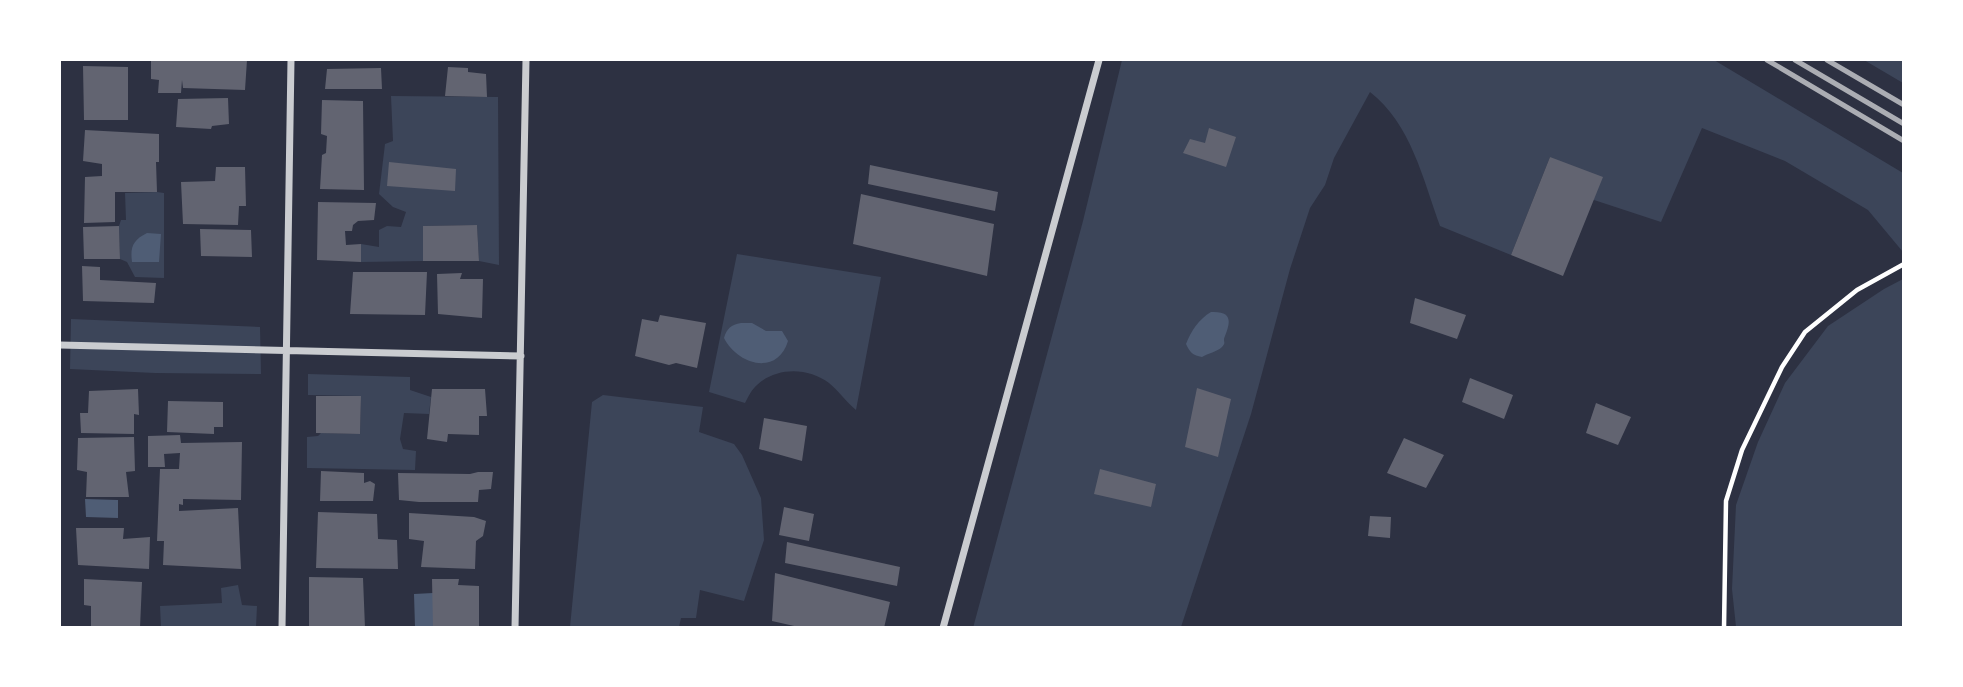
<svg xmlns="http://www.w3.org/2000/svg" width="1963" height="687" font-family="Spectral,serif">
  <rect width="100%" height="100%" fill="#2d3142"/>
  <path fill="#3c4559" d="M1122 60H1714L1903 173V252L1868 210 1785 161 1702 128 1661 222 1594 200 1550 157 1511 255 1440 226C1423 179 1411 124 1370 92L1334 158 1325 185 1310 208 1290 269 1251 414 1181 627 973 628 1083 221Z
    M1864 60H1903V83Z
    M391 96 498 97 499 265 479 261 477 225 424 226 423 261 361 262V244L379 247V230L387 226 401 227 406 212 393 207 379 194 385 144 393 141Z
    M157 192 164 193V278L135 277 127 262 120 259 119 226 121 220H126L125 193Z
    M737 254 881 277 856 410C846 402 839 391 829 383 808 367 776 367 757 385 752 389 748 397 745 403L709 392Z
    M1903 279V627H1736L1732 589 1736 505 1758 442 1785 383 1828 326 1884 289Z
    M71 319 260 327 261 374 155 373 70 369Z
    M308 374 410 377V390L431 397 429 414 404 413 400 439 403 449 416 451 415 470 307 468V437L318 436 321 433 360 434 361 396 308 395Z
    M603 395 703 407 699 432 734 444 742 455 761 498 764 540 744 601 700 590 696 618H681L679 627H570L592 402Z
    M238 585 242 605 257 606 256 627H161L160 606 222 603 221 588Z"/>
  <path fill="#4f5d75" d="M147 233 161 234 159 262H132C130 247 133 240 147 233Z
    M1211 312C1232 311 1231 321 1225 336 1222 343 1227 341 1222 347 1217 352 1208 353 1202 357 1193 355 1190 353 1186 344 1191 331 1199 319 1211 312Z
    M741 323H752L766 331H782L788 341C777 377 737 364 724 338 727 328 731 325 741 323Z
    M85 499 118 500V518L86 517Z
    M433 593V627H415L414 594Z"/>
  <path fill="#626471" d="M151 60H247L245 90 183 88 182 80 181 93H158L159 80 151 79Z
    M83 66 128 67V120H84Z
    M448 67 468 68V72L486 74 487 97 445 96Z
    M381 68 382 89H325L327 69Z
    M228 98 229 124 212 126 211 129 176 127 178 99Z
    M322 100 363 101 364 190 320 189 322 155 326 153 327 136 321 134Z
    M1209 128 1236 137 1226 167 1183 153 1190 139 1205 143Z
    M85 130 159 134V162H156L157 192H115V222L84 223 85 177 102 176V164L83 161Z
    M1550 157 1603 177 1563 276 1511 255Z
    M389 162 456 169 455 191 387 186Z
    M870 165 998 192 995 211 868 184Z
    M216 167H245L246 206H239L238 225 183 224 181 182 215 181Z
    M861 194 994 224 987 276 853 244Z
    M318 202 376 203 374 220 358 221 353 225 352 231H345L346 245 361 244V262L317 260Z
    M477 225 479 261H423V226Z
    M119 226 120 259H84L83 227Z
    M200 229 251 230 252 257 201 256Z
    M82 266 100 267V280L156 283 154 303 83 301Z
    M353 272H427L425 315 350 314Z
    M462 273 460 279H483L482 318 438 314 437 274Z
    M1415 298 1466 315 1457 339 1410 323Z
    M660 315 706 323 697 368 676 363 669 365 635 356 642 319 658 322Z
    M1470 378 1513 395 1504 419 1462 402Z
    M1197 388 1231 399 1218 457 1185 447Z
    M138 389 139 415 134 414V434L81 433 80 413H88L89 391Z
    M432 389H485L487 416H479V435L448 434 447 442 427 439Z
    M316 396H361L360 434 316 433Z
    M168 401 223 402V427H214V434L167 432Z
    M1596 403 1631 417 1618 445 1586 433Z
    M764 418 807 426 802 461 759 449Z
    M180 435 181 443 242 442 241 500 183 499V505L179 504V511L238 508 241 569 163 565 164 541H157L160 469H179L180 453 164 454 165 467H148V436Z
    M134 437 135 471 126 472 129 497H86L87 472 77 470 78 438Z
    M1404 438 1444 455 1426 488 1387 473Z
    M1100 469 1156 484 1151 507 1094 494Z
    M321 471 364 473V483L370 481 375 484 373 501H320Z
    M478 472H493L491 489 479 490 478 502H419L399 500 398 473 470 474Z
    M784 507 814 514 809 541 779 535Z
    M318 512 377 514 378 539 397 540 398 569 316 568Z
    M409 513 474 517 486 521 483 536 476 541 475 569 421 567 424 541 409 539Z
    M1370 516 1391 517 1390 538 1368 536Z
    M76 528H124L123 539 150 537 149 569 78 565Z
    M787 542 900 567 897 586 785 563Z
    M775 573 890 602 884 628H803L772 621Z
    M309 577 363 578 365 628H309Z
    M84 579 142 582 140 628H91V606L84 605Z
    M432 579H459L458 585 479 586V627L433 628Z"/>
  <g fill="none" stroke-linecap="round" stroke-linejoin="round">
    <path stroke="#fff" stroke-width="4.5" d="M1724 628 1726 501 1742 450 1782 367 1805 332 1857 290 1904 264"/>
    <path stroke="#caccd0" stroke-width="7" d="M60 345 521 356
      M282 628 291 60
      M515 628 526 60
      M943 628 1099 60"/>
    <path stroke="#abadb3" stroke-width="5" d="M1767 60 1904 141
      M1795 60 1904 124
      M1827 60 1904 105"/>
  </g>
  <rect width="1963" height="687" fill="none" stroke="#ffffff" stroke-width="122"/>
</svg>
